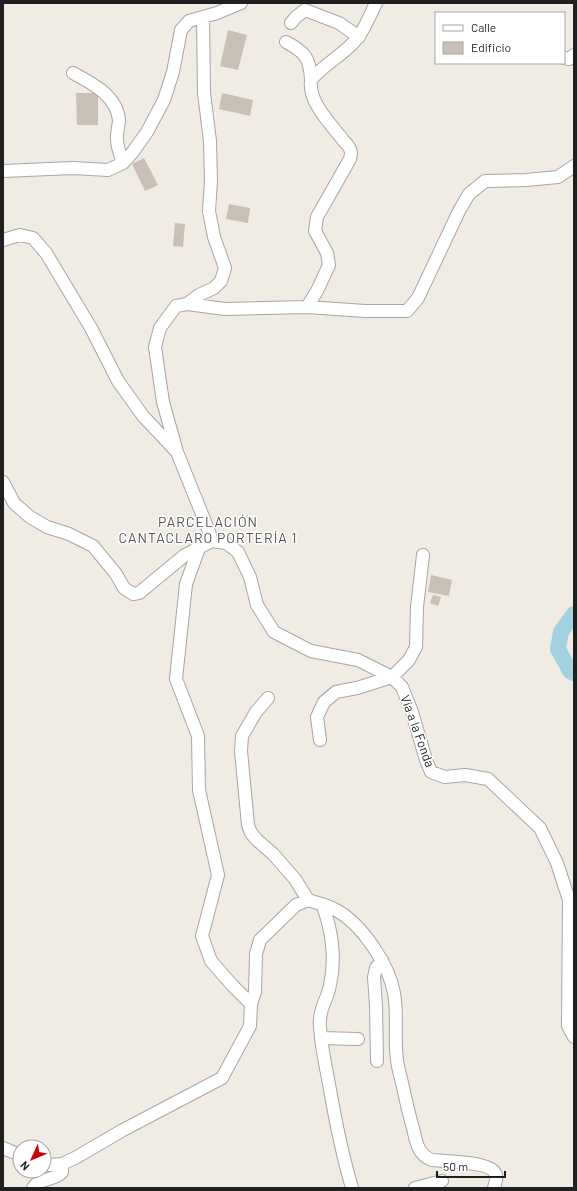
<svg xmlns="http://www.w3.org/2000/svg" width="577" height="1191" font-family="Barlow,sans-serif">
  <rect width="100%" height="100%" fill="#f0ece4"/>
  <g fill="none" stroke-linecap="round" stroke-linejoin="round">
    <path stroke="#a2d2e0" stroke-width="16" d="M574 614 561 632 558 649 570 671 574 673"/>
  </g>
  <path fill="#c8bfb7" d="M228 30 247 35 238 70 220 66Z
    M76 93H98V125H77Z
    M222 93 253 100 250 116 219 109Z
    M144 158 158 185 145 191 132 164Z
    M229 204 250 208 248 223 226 219Z
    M175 223 185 224 183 247 173 246Z
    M431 575 452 580 449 596 428 592Z
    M433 595 441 597 438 606 430 603Z"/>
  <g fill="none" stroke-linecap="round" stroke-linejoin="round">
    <defs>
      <path id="minor" d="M203 17 217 13 241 3
        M291 23 296 17 305 10 339 23 359 37
        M286 42C305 52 310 58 311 80
        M564 58 569 59 574 55
        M73 73C92 83 117 96 119 120 119 125 117 130 117 136 116 145 120 154 123 163
        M3 171 73 168 108 170 123 163 132 153 147 132 164 100 173 72 181 30 189 21 203 17 204 93 210 141 211 181 209 211 214 237 225 268 221 281 214 288 199 295 187 304
        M3 240 20 235 33 238 46 253 91 328 118 381 143 416 176 451
        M307 307 317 291 329 265 327 253 315 231 317 217 350 159C350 159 351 154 351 153 351 148 346 143 343 140 330 123 308 102 311 80 322 66 338 58 351 45 363 34 369 17 376 3
        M3 482 14 503 30 517 47 527 69 534 93 546 116 574 124 588 133 594 139 593 185 555 212 541 226 543 238 552 250 577 257 605 274 632 311 651 358 660 392 677 402 687 412 712 426 760 431 772 445 777 465 775 488 779 540 828 557 863 569 900 568 1026 574 1037
        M212 541 208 529 177 452 163 402 155 347 160 328 176 306 187 304 225 309 307 307 365 311H407L418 298 459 211 469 194 485 181 526 180 558 177 574 166
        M268 698 256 712 242 736 241 751 248 825 251 833 257 840 273 854 295 879 308 900
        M320 740 317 717 324 702 336 692 357 688 392 677 409 660 416 647 417 607 423 555
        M322 904C332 929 336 959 330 985 328 998 320 1007 320 1020 319 1026 321 1032 321 1038 323 1054 326 1068 329 1084 335 1119 342 1154 352 1188
        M251 1004 255 992 256 954 260 940 296 905 308 900C317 903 328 905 336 910 362 924 389 965 394 993 398 1015 394 1038 397 1060 398 1069 401 1078 403 1087 406 1101 409 1115 413 1128 416 1142 418 1155 432 1160 445 1161 490 1162 495 1173 498 1177 495 1183 494 1188
        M321 1038 358 1039
        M377 1061 376 1006 374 977 376 968 382 960
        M3 1148 20 1155
        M44 1164 49 1165 62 1164 75 1158 123 1130 222 1078 250 1026 251 1004 232 985 211 961 202 936 218 875 199 790 198 736 176 679 186 584 199 548
        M33 1188C39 1178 54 1181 62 1172V1164
        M415 1188 442 1181"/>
    </defs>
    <use href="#minor" stroke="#a6a6a6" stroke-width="14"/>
    <use href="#minor" stroke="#fff" stroke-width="12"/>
  </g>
  <g text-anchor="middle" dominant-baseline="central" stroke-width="3" stroke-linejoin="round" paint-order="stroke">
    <g font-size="13" fill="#1f1f1f" stroke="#fff">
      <text transform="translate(418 731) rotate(70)">Vía a la Fonda</text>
    </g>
    <g font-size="14" letter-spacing="1" fill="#525252" stroke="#fff">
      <text x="208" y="521">PARCELACIÓN<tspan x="208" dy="16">CANTACLARO PORTERÍA 1</tspan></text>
    </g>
  </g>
  <rect width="577" height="1191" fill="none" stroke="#1f1f1f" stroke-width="8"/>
  <rect x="435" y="12" width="130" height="52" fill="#ffffff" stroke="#a5a5a5"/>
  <rect x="443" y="25" width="20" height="6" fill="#ffffff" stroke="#a5a5a5"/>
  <text x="471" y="32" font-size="12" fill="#1f1f1f">Calle</text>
  <rect x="443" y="42" width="20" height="12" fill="#c8bfb7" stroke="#a5a5a5"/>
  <text x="471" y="52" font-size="12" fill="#1f1f1f">Edificio</text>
  <g transform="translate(32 1159) rotate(226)"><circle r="19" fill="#ffffff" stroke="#a5a5a5"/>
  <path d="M0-3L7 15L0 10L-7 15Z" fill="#cd0200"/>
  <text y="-6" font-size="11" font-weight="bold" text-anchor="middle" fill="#1f1f1f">N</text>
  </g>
  <path d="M437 1171v6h68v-6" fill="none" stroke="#1f1f1f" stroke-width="2"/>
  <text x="443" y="1171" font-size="12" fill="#1f1f1f" stroke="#ffffff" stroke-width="3" paint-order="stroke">50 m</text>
</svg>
